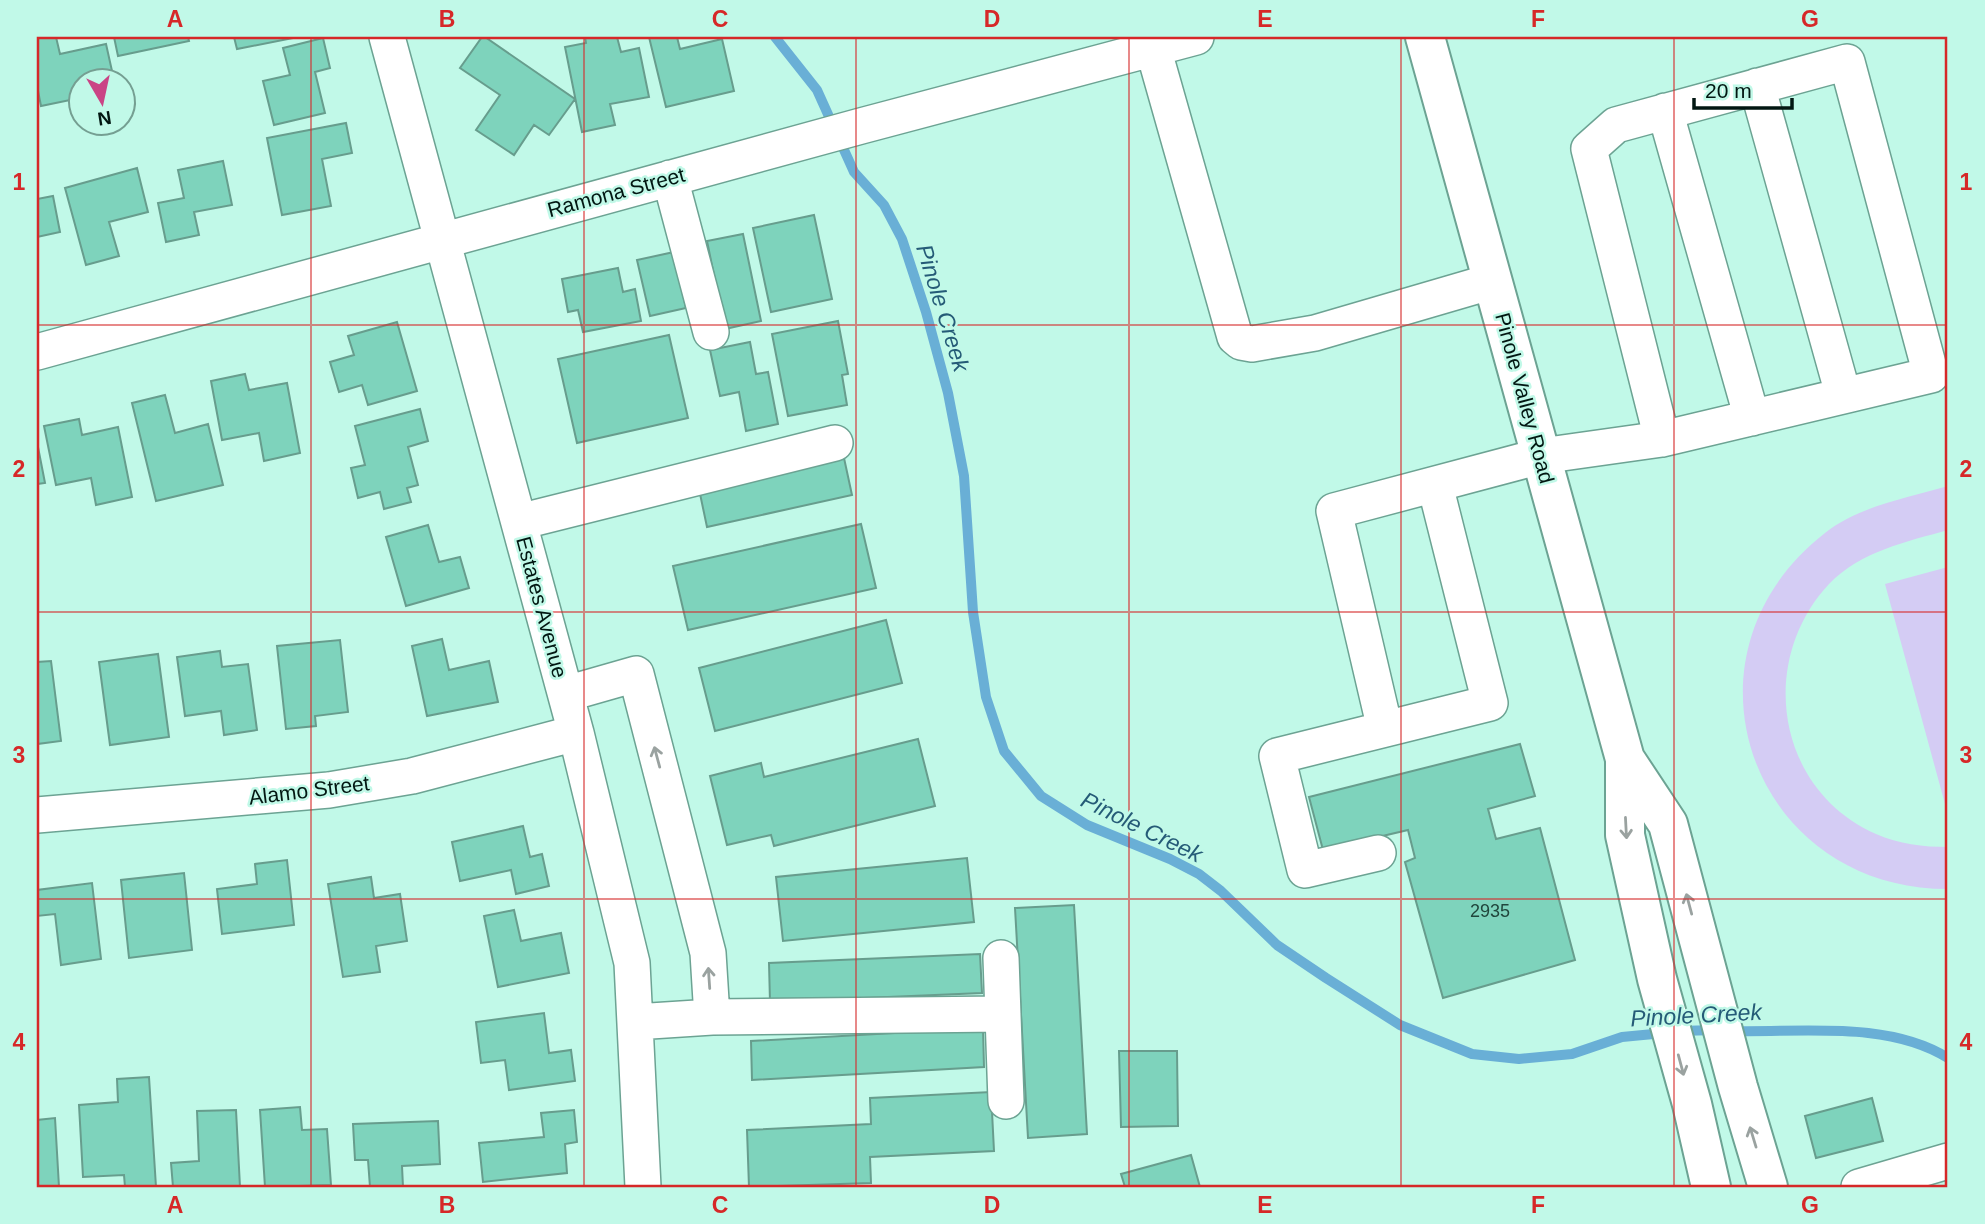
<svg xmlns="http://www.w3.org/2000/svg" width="1985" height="1224" font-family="Helvetica,sans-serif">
  <rect width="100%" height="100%" fill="#c1f9e8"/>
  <path fill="#d4ccf4" d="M1948 486V530C1906 542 1861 551 1829 584 1757 661 1776 790 1876 834 1899 844 1923 847 1948 847V889C1751 889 1668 655 1825 533 1859 506 1907 498 1948 486Z
    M1948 567V815L1885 584Z"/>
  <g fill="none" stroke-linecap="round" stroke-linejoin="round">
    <path stroke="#69afd6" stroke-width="10" d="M775 37 817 90 854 172 884 205 902 239 926 312 948 393 964 476 973 612 986 697 1004 751 1041 796 1087 825 1170 859 1199 874 1221 891 1277 945 1326 978 1400 1025 1472 1054 1519 1059 1572 1054 1622 1037 1664 1033
      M1679 1031 1716 1030
      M1731 1031C1801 1033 1887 1020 1948 1058"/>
  </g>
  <path fill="#7ed3bc" stroke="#679d8d" stroke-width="2" d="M37 37H56L60 54 106 44 114 80H80V98L41 106 37 86Z
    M114 37H188L189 41 118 56Z
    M234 37H298L237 49Z
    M482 37H485L575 99 549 135 534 125 514 155 476 130 500 95 460 68Z
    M585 37H617L621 52 639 48 649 97 610 104 615 125 582 132 565 47 586 43Z
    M649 37H677L680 49 722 39 734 91 666 107Z
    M323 38 330 68 315 72 325 113 274 125 263 81 290 75 283 48Z
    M346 123 352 153 322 159 331 206 282 215 267 138Z
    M223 161 232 205 194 212 199 235 166 242 158 203 184 198 178 170Z
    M137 168 148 212 109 222 119 256 86 265 65 188Z
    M53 196 60 232 37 237V199Z
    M814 215 832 299 771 312 753 228Z
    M743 234 761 321 725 329 707 241Z
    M674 252 686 308 650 316 637 260Z
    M618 268 623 292 635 289 641 321 583 332 578 310 568 312 562 279Z
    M838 321 848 374 842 375 847 405 788 416 772 334Z
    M397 322 417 391 368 405 362 385 339 392 330 362 354 355 348 336Z
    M669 335 688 418 577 443 558 359Z
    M750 342 756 374 768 372 778 424 746 431 739 392 720 396 710 350Z
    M245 374 249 390 287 383 300 453 264 461 259 433 222 440 211 381Z
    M165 395 175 433 208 424 223 485 156 501 132 403Z
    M420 409 428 441 408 447 418 485 407 488 411 502 384 509 380 492 358 498 351 468 365 465 355 426Z
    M79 419 82 435 118 427 132 497 96 505 91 478 56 485 44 426Z
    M37 442 45 483 37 484Z
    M844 458 852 495 707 527 699 489Z
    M861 524 876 588 688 630 673 566Z
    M428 525 439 562 460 557 469 588 406 606 386 537Z
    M886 620 902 683 715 731 699 668Z
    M442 639 449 670 489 661 498 702 427 716 412 646Z
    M340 640 348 712 315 716 316 726 286 729 277 646Z
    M220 651 222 667 248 664 257 730 224 735 221 711 185 716 177 657Z
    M158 654 169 737 110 745 99 662Z
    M51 661 61 741 37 744V662Z
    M918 739 935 806 774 846 771 835 727 845 710 776 761 763 764 777Z
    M1520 744 1535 796 1488 809 1496 839 1540 828 1575 960 1443 998 1405 862 1415 858 1408 830 1323 850 1309 797Z
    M523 826 530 857 542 854 549 886 516 894 511 870 460 881 452 842Z
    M967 858 974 922 783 941 776 877Z
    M287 860 294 925 222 934 217 889 257 884 255 864Z
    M184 873 192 950 129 958 121 880Z
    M371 877 374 898 400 894 407 941 376 946 380 972 343 977 328 884Z
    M92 883 101 959 61 965 55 914 37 916V890Z
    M1074 905 1087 1134 1028 1138 1015 908Z
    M514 910 521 941 561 933 569 973 498 987 484 916Z
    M980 954 982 993 770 1002 769 963Z
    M544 1013 549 1053 571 1050 575 1081 509 1090 505 1060 481 1063 476 1022Z
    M983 1028 984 1067 752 1080 751 1041Z
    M1119 1051H1177L1178 1126 1121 1127Z
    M149 1077 156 1187H125L124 1175 83 1177 79 1105 118 1102 117 1079Z
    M991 1092 994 1151 870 1157 871 1183 749 1187 747 1130 871 1124 870 1098Z
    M1872 1098 1883 1141 1816 1158 1805 1116Z
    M300 1107 302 1130 327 1129 331 1185 265 1187 260 1110Z
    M236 1110 240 1187H173L171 1163 199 1161 197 1111Z
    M574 1110 577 1142 565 1144 567 1173 483 1182 479 1143 544 1137 541 1113Z
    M55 1118 59 1187H37V1120Z
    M438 1121 440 1164 402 1166 403 1187H370L368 1160H355L353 1124Z
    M1191 1155 1200 1187H1125L1121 1174Z"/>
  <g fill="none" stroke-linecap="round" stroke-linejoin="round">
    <defs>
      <path id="minor" d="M387 37 576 733 632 963 643 1187
        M1153 48 1235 337 1241 342 1252 344 1315 333 1493 281
        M1757 86 1843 394
        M1665 111 1752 418
        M670 178 711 332
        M37 352 861 126 1196 37
        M519 522 835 443
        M566 694 636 674 708 953 712 1017 635 1022
        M1385 729 1334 511 1541 456 1662 439 1931 375 1847 62 1616 125 1589 149 1662 439
        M37 815 329 790 412 776 576 733
        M1378 853 1305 870 1277 756 1490 703 1435 485
        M1001 958 1006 1101
        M712 1017 1003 1014
        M1859 1187 1948 1161"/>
      <path id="major" d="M1425 37 1625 759V835L1657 979 1692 1104 1711 1187
        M1625 759 1668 824 1738 1087 1768 1187"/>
    </defs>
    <use href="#minor" stroke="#6ca393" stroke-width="38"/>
    <use href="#major" stroke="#6ca393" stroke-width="42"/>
    <use href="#minor" stroke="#fff" stroke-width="35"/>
    <use href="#major" stroke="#fff" stroke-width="38"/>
  </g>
  <defs><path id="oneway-shaft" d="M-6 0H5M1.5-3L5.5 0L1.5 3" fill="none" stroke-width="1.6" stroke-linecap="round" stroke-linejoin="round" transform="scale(1.75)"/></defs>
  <g stroke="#9aa2a0">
    <use href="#oneway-shaft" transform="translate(657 757) rotate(-105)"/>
    <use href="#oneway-shaft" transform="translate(1626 828) rotate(87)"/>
    <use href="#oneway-shaft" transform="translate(1689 904) rotate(-105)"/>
    <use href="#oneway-shaft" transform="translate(709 978) rotate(-94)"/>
    <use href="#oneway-shaft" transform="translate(1681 1065) rotate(75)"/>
    <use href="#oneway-shaft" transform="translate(1753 1137) rotate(-107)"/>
  </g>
  <path fill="none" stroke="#d62828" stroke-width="2" stroke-opacity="0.55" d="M311 37V1187M584 37V1187M856 37V1187M1129 37V1187M1401 37V1187M1674 37V1187M37 325H1948M37 612H1948M37 899H1948"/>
  <g text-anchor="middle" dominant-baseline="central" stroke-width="5" stroke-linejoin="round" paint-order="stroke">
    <g font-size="18" fill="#21463c">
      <text x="1490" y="911">2935</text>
    </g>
    <g font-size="21" fill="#021712" stroke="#c1f9e8">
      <text transform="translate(616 192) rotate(-15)">Ramona Street</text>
      <text transform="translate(1525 398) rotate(75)">Pinole Valley Road</text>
      <text transform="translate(542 607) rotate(75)">Estates Avenue</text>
      <text transform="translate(309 790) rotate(-7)">Alamo Street</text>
    </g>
    <g font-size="23" font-style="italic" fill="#255b77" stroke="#c1f9e8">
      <text transform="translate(943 308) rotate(73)">Pinole Creek</text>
      <text transform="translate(1142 827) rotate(26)">Pinole Creek</text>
      <text transform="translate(1696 1015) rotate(-3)">Pinole Creek</text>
    </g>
  </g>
  <rect width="1985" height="1224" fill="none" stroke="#c1f9e8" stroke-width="77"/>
  <g transform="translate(102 102) rotate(171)"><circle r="33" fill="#c1f9e8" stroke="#759f92" stroke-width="2"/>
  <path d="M0-5L12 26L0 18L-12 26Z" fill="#ca4485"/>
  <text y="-10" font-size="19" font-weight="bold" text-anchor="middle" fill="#021712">N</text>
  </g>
  <path d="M1694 98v10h98v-10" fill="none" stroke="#021712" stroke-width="3.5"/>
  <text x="1705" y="98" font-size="21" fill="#021712" stroke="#c1f9e8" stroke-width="5" paint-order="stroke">20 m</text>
  <rect x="38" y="38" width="1908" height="1148" fill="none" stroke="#d62828" stroke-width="2.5"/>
  <g font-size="23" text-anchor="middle" font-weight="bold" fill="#d62828">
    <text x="175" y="27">A</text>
    <text x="447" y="27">B</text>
    <text x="720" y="27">C</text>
    <text x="992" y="27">D</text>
    <text x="1265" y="27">E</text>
    <text x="1538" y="27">F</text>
    <text x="1810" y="27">G</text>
    <text x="19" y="190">1</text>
    <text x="1966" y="190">1</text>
    <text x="19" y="477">2</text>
    <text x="1966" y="477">2</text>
    <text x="19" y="763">3</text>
    <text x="1966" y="763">3</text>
    <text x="19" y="1050">4</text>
    <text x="1966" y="1050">4</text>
    <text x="175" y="1213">A</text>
    <text x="447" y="1213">B</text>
    <text x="720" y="1213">C</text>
    <text x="992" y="1213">D</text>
    <text x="1265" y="1213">E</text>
    <text x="1538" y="1213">F</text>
    <text x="1810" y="1213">G</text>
  </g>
</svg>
